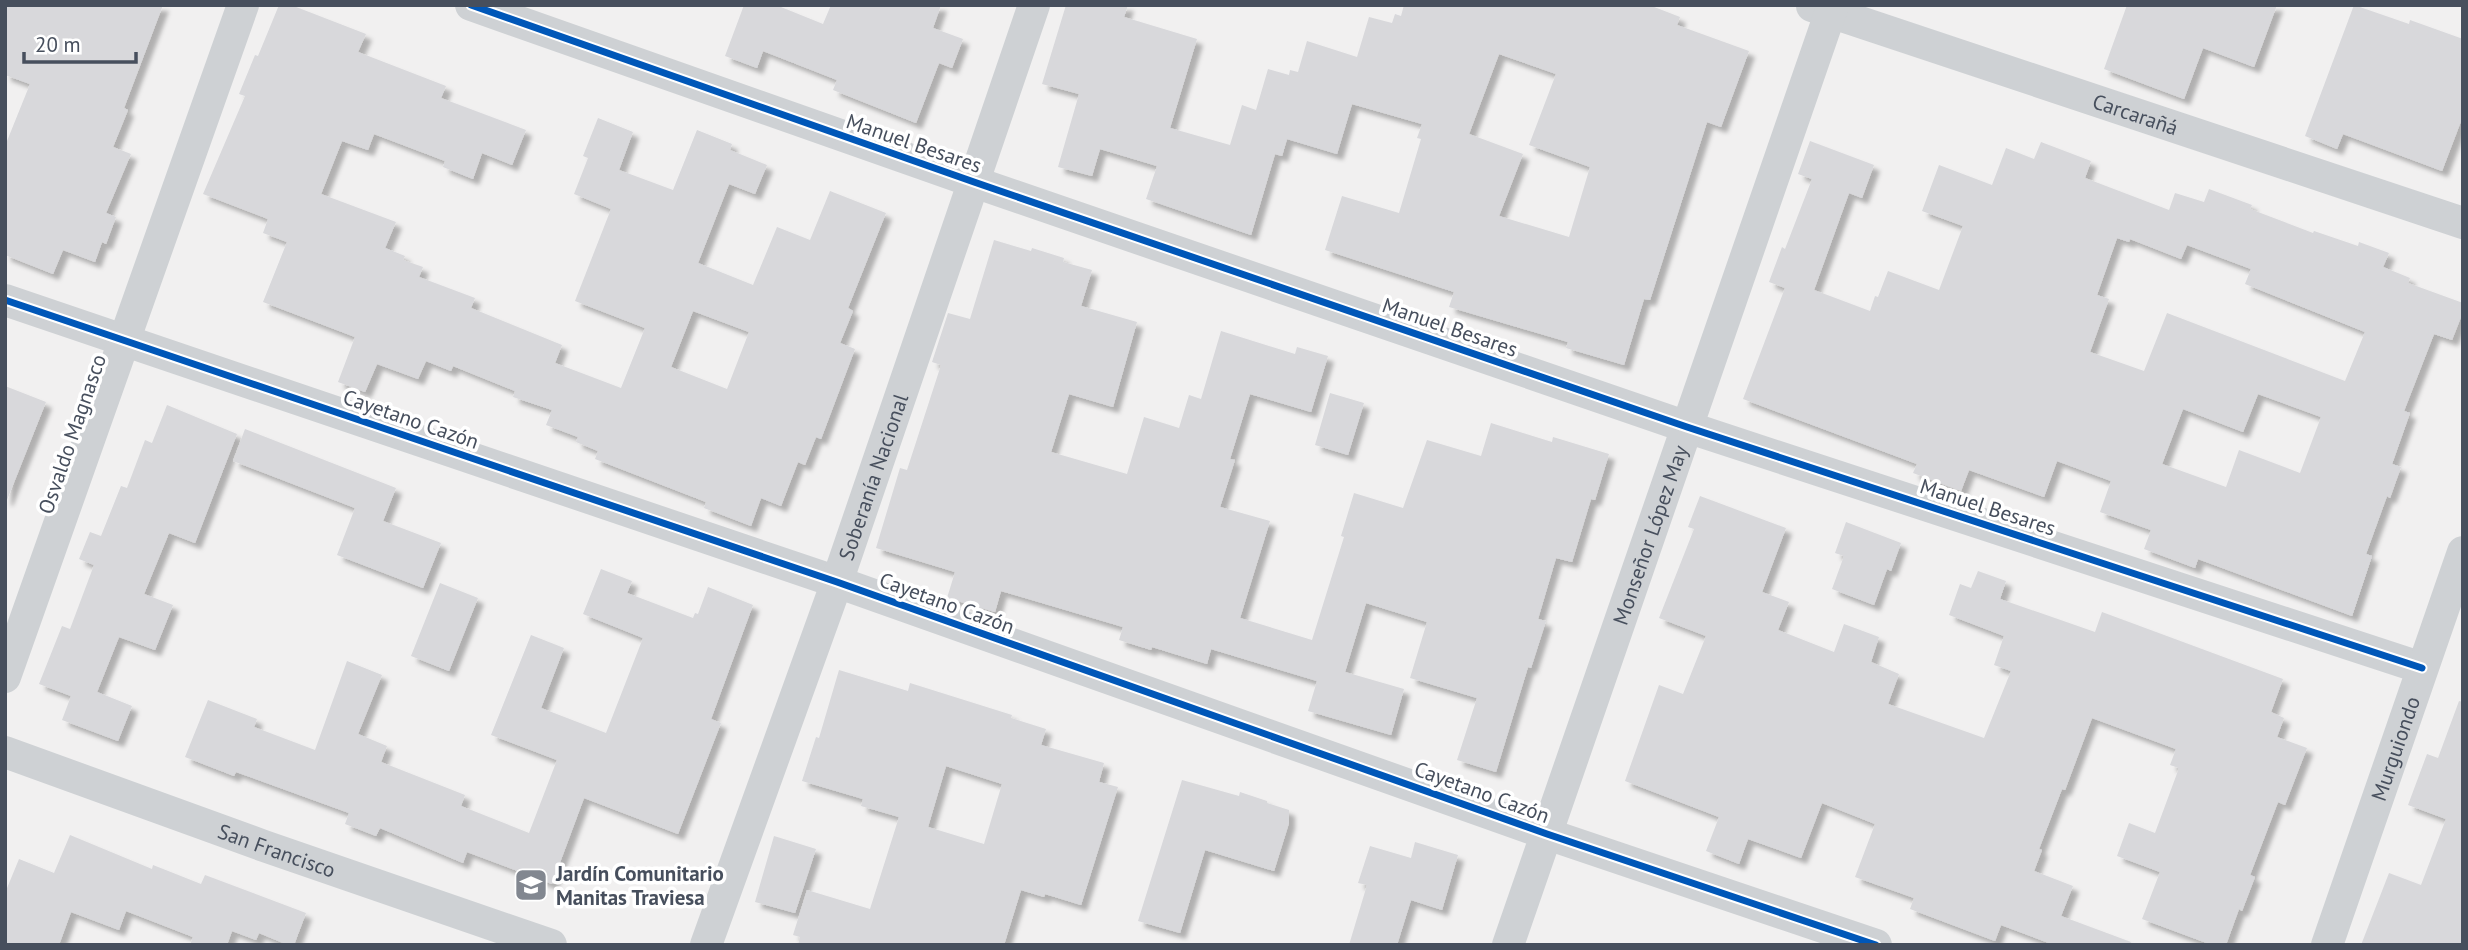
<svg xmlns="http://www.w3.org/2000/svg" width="2468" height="950" font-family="'PT Sans',sans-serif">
  <defs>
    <filter id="shadow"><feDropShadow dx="6" dy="6" stdDeviation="2" flood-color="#0004"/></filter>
  </defs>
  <rect width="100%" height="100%" fill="#f1f0f0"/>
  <path fill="#d8d8db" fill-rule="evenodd" filter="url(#shadow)" d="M5 5H163L124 108 128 110 113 147 131 154 106 213 116 217 106 244 102 242 95 262 63 250 53 274 5 255V146L30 84 5 75Z
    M279 5H291L366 34 358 52 446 86 441 98 526 130 512 165 482 153 473 179 443 167 445 161 374 134 368 150 342 141 321 194 396 222 385 248 405 256 403 260 423 267 419 277 475 298 471 308 562 345 555 363 621 388 645 328 575 301 611 209 574 194 588 158 583 156 598 118 633 132 619 170 673 190 697 130 732 144 730 150 767 165 755 194 729 184 698 263 753 285 777 227 810 240 830 191 886 213 848 308 853 311 840 343 855 349 821 439 816 437 805 465 798 462 781 506 761 498 751 526 704 508 706 502 595 459 598 451 576 442 578 437 546 425 552 410 513 397 515 391 453 366 451 371 426 361 418 379 377 364 365 392 338 382 355 337 263 302 287 242 263 233 268 219 203 194 245 96 239 94 255 55 258 56ZM693 311 749 332 727 389 671 367Z
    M744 5H776L823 24 831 5H941L933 28 963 39 952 68 939 63 916 123 833 90 837 80 763 51 757 68 725 56Z
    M1066 5H1128L1124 17 1197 39 1170 128 1230 145 1242 105 1256 110 1268 69 1289 75 1290 70 1298 72 1307 41 1357 57 1369 17 1392 23 1395 14 1401 16 1404 5H1649L1680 17 1677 25 1749 51 1721 127 1707 122 1650 300 1644 299 1624 365 1566 348 1568 342 1449 307 1454 292 1325 250 1342 196 1399 213 1421 139 1417 138 1422 124 1352 104 1337 154 1287 139 1282 156 1275 154 1251 235 1146 199 1157 166 1100 149 1092 176 1058 167 1079 94 1042 84ZM1499 54 1556 74 1529 145 1590 167 1569 237 1499 216 1523 154 1469 134Z
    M2127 5H2277L2254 67 2203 48 2184 99 2104 69Z
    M2354 5 2409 24 2410 20 2463 39V116L2442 171 2343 134 2337 149 2305 136Z
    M1810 141 1874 165 1862 198 1849 193 1814 290 1870 311 1875 296 1878 297 1888 271 1939 290 1963 226 1922 211 1939 165 1992 185 2006 148 2034 159 2041 142 2091 161 2085 178 2169 210 2175 193 2204 202 2209 189 2252 205 2250 209 2313 233 2314 231 2358 246 2359 242 2389 253 2383 267 2410 278 2408 283 2463 303V312L2452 340 2434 334 2404 411 2410 413 2392 464 2401 467 2390 498 2387 496 2366 554 2372 556 2352 616 2198 559 2195 568 2144 549 2151 530 2100 512 2111 481 2057 461 2044 497 1969 470 1961 491 1913 473 1917 464 1743 399 1785 288 1769 282 1782 247 1785 249 1812 179 1798 174ZM2117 238 2129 242 2130 239 2181 259 2187 245 2251 269 2245 284 2365 332 2345 381 2167 313 2144 371 2090 352 2109 299 2097 295ZM2258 394 2321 417 2300 473 2239 450 2226 487 2162 464 2183 409 2243 432Z
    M994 240 1031 251 1032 248 1064 258 1063 262 1092 270 1081 306 1137 322 1113 407 1069 394 1051 452 1127 474 1144 417 1179 428 1189 395 1201 399 1221 331 1295 354 1297 347 1328 356 1311 412 1250 394 1230 459 1235 460 1220 507 1270 521 1240 618 1312 640 1344 537 1341 536 1354 493 1403 508 1427 440 1481 456 1491 423 1552 442 1553 437 1609 454 1595 500 1591 499 1572 562 1556 558 1538 619 1546 621 1531 668 1528 667 1496 772 1457 760 1477 698 1410 678 1427 622 1366 603 1345 672 1404 689 1391 735 1308 711 1317 681 1211 649 1207 664 1152 647 1151 650 1119 640 1123 627 1001 591 995 612 947 598 955 572 876 548 900 468 907 470 941 365 932 362 948 313 970 319Z
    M5 386 46 402 7 500H5Z
    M1330 393 1364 403 1348 455 1315 445Z
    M167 405 237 434 195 543 169 533 144 594 173 605 155 650 119 637 97 692 132 706 118 741 62 720 71 696 39 684 62 626 70 629 94 565 79 559 90 532 101 536 121 486 127 488 145 440 152 443Z
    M245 429 396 488 383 521 441 543 423 588 337 555 355 508 233 461Z
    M1700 496 1786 528 1762 592 1789 602 1778 630 1834 652 1844 624 1879 637 1871 662 1899 674 1888 704 1984 738 2011 671 1994 665 2004 636 1949 615 1960 584 1971 588 1978 571 2006 581 2000 599 2095 632 2102 612 2283 679 2271 712 2284 718 2277 737 2307 748 2285 805 2278 802 2250 875 2255 877 2242 911 2239 909 2226 945H2212L2142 919 2160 872 2117 856 2129 823 2155 833 2179 768 2170 765 2176 749 2092 718 2065 790 2062 789 2039 849 2042 850 2034 871 2073 886 2061 916 2131 942 2130 945H2054L2001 925 1995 941 1910 909 1914 898 1855 877 1875 824 1822 803 1801 858 1748 839 1739 864 1706 851 1719 817 1625 781 1659 685 1683 694 1706 636 1659 618 1694 529 1688 527Z
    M1846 522 1901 543 1891 571 1887 569 1874 605 1832 589 1844 556 1835 553Z
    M601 569 632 581 627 593 693 618 695 613 698 614 708 587 753 605 711 719 721 723 678 834 584 798 552 884 467 852 463 863 380 828 376 836 345 824 349 813 236 772 234 776 185 757 208 700 257 719 254 727 315 750 347 661 382 675 358 734 387 746 381 762 465 795 461 806 529 833 557 760 491 735 531 635 564 648 541 708 606 733 643 638 583 614Z
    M440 583 478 598 449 671 411 656Z
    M839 670 908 691 910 683 1012 715 1011 718 1046 729 1041 745 1104 763 1099 782 1118 787 1081 905 1045 894 1044 897 1021 890 1004 945H798L800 937 793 935 807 890 870 909 899 817 861 806 863 799 802 781 816 737 819 738ZM946 766 1002 784 984 844 928 827Z
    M2459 701 2463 702V945H2361L2389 873 2421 885 2446 819 2408 805 2427 754 2438 758Z
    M1182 780 1239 796 1240 792 1267 801V803L1289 810V823L1274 871 1205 850 1180 933 1138 921Z
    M70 835 152 869 153 865 201 884 205 875 306 913 294 945H288L259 933 256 940 232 931 227 945H190L193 937 126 911 119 930 71 912 59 945H5V893L19 859 54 873Z
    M774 836 816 849 795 913 755 902Z
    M1415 842 1458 855 1442 910 1411 900 1397 945H1349L1367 885 1358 883 1370 846 1411 858Z"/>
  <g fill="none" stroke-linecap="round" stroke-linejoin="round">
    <g stroke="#ced1d4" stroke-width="32">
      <path d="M471 5 974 182 1687 427 2422 668"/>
      <path id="s1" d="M1812 6 2463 223"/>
      <path d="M5 300 837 582 1547 834 1876 945"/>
      <path d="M5 677 243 5"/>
      <path id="s2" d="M5 752 264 846 551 945"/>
      <path id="s3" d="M706 945 837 582 1034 5"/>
      <path id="s4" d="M1508 945 1833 5"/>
      <path id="s5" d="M2327 945 2463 552"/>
    </g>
    <defs>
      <path id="cycleway" d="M471 5 974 182 1687 427 2422 668
        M5 300 837 582 1547 834 1876 945"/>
    </defs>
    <use href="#cycleway" stroke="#fff" stroke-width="11"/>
    <use href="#cycleway" stroke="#0057b8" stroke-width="7"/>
  </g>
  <defs>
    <symbol id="school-square" viewBox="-11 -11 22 22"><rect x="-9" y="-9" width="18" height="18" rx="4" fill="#828790" stroke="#fff"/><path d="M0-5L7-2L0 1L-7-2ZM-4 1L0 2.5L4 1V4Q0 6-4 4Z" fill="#fff"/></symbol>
  </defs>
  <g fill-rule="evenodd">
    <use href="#school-square" x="512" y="866" width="38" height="38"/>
  </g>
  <g text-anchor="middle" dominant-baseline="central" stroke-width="7" stroke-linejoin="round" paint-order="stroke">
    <g font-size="21" fill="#474f5d" stroke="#fff">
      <text stroke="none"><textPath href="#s1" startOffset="341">Carcarañá</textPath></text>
      <text transform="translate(914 143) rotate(19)">Manuel Besares</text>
      <text transform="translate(1450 327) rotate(19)">Manuel Besares</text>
      <text transform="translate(411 419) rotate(19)">Cayetano Cazón</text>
      <text transform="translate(72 434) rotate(-71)">Osvaldo Magnasco</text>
      <text stroke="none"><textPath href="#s3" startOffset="497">Soberanía Nacional</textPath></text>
      <text transform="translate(1988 507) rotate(18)">Manuel Besares</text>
      <text stroke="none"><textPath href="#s4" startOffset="434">Monseñor López May</textPath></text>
      <text transform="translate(947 603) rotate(20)">Cayetano Cazón</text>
      <text stroke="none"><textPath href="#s5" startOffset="208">Murguiondo</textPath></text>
      <text transform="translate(1482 792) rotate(20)">Cayetano Cazón</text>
      <text stroke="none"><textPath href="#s2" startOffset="289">San Francisco</textPath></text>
    </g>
    <g font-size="21" font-weight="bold" fill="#474f5d" stroke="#fff" text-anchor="start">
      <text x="556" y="873">Jardín Comunitario<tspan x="556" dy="24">Manitas Traviesa</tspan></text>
    </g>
  </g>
  <rect width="2468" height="950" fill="none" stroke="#474f5d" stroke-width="14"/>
  <path d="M24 52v10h112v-10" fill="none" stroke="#474f5d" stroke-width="3.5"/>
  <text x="35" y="52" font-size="21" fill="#474f5d" stroke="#ffffff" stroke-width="5" paint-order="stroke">20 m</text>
</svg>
